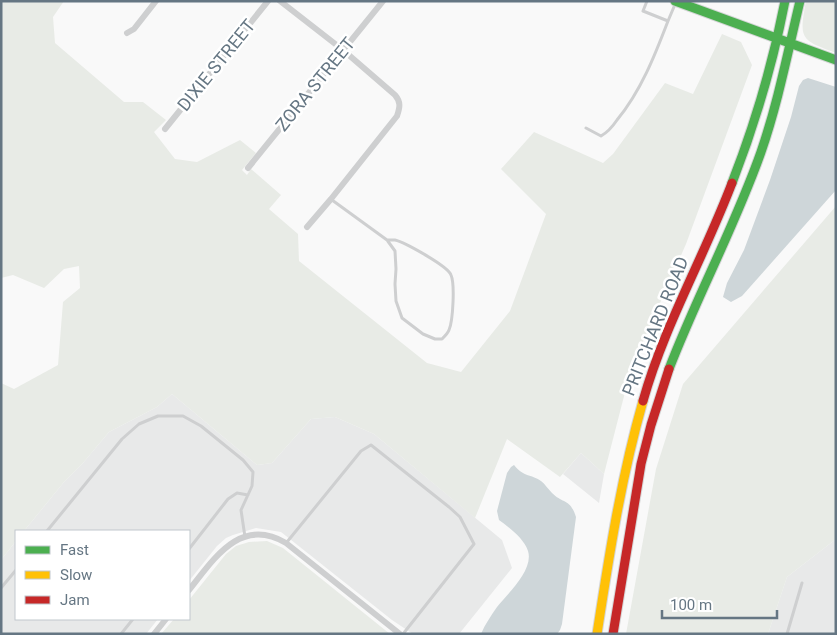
<svg xmlns="http://www.w3.org/2000/svg" width="837" height="635" font-family="Roboto,sans-serif">
  <rect width="100%" height="100%" fill="#f9f9f9"/>
  <path fill="#e8e9e9" d="M172 394 257 465 272 463 311 419 335 417 374 434 502 540 512 568 459 634H413L392 620 281 532 256 528 233 535 226 538 217 546 189 581V531H24L64 482 83 463 109 432 157 407Z
    M581 453 604 474 599 503 563 474Z
    M836 539V634H768L787 577Z
    M16 541V619H158L146 634H1V560Z"/>
  <path fill="#e8ebe6" d="M1 1H64L53 17 55 43 124 102H143L166 120 154 132 175 159 197 162 240 140 256 153 242 170 247 175 251 169 281 195 269 209 298 234 299 261 427 363 461 372 510 311 546 214 501 169 534 132 603 163 613 154 665 83 693 94 722 34 741 42 752 65 686 244 631 369 604 474 581 453 560 477 507 439 475 518 374 434 335 417 311 419 272 463 257 465 172 394 157 407 109 432 83 463 64 482 24 531H16V541L1 560V383L14 389 58 365 63 302 80 288 79 266 64 269 44 288 13 275 1 278Z
    M806 1H836V53C800 40 799 39 806 1Z
    M836 206V539L787 577 768 634H626L656 469 683 384Z
    M267 541 283 548 390 634H161L174 619H189V600L226 554 236 546 249 542Z"/>
  <path fill="#ced6d9" d="M808 78 836 87V190L742 296 731 302 723 297 727 283 744 250 770 180 791 117 799 86 803 80Z
    M514 465C523 477 531 474 541 481 545 484 548 489 552 493 563 504 570 498 576 517L562 624 560 630 557 634H481C485 624 491 616 497 607 507 594 534 570 528 551 524 539 510 528 499 520L497 511 507 473 511 467Z"/>
  <g fill="none" stroke-linecap="round" stroke-linejoin="round">
    <defs>
      <path id="fast" d="M675 1 836 60
        M732 183C755 124 773 63 785 1
        M669 369C697 296 735 226 761 152 778 103 788 51 800 1"/>
      <path id="slow" d="M597 634C609 556 621 478 643 401"/>
      <path id="jam" d="M643 401C664 326 704 257 732 183
        M613 634 641 464 651 425 669 369"/>
    </defs>
    <use href="#fast" stroke="#d5d6d7" stroke-width="11"/>
    <use href="#slow" stroke="#d5d6d7" stroke-width="11"/>
    <use href="#jam" stroke="#d5d6d7" stroke-width="11"/>
    <path stroke="#cecfd0" stroke-width="3" d="M647 1 643 11 668 21 676 2
      M586 128 601 136C608 132 613 126 617 120 641 91 655 55 668 21
      M332 200 387 240 395 251 396 269 395 284 396 301 402 318 423 334 435 339H442C445 336 448 333 449 330 453 321 455 284 451 275 448 266 404 242 395 240 394 240 388 240 387 240
      M47 531 122 439 139 424 158 416H183L201 426 243 460 253 472 252 486 241 510 245 537
      M287 542 361 451 371 445 449 507 460 517 474 544 403 634
      M189 549 228 499 237 493 248 495
      M1 588 16 570
      M121 634 133 619
      M787 634 802 583"/>
    <path stroke="#cecfd0" stroke-width="6" d="M280 1 343 50 395 95C401 102 400 107 397 116L331 199 307 227
      M127 33 134 29 156 1
      M165 129 268 1
      M248 168 383 1
      M189 590C214 559 240 516 286 543L400 634
      M154 634 166 619"/>
    <use href="#fast" stroke="#4caf50" stroke-width="9"/>
    <use href="#slow" stroke="#ffc107" stroke-width="9"/>
    <use href="#jam" stroke="#c62828" stroke-width="9"/>
  </g>
  <g text-anchor="middle" dominant-baseline="central" stroke-width="5" stroke-linejoin="round" paint-order="stroke">
    <g font-size="18" fill="#657683" stroke="#fff">
      <text transform="translate(216 65) rotate(-51)">DIXIE STREET</text>
      <text transform="translate(315 84) rotate(-51)">ZORA STREET</text>
      <text transform="translate(655 326) rotate(-68)">PRITCHARD ROAD</text>
    </g>
  </g>
  <rect width="837" height="635" fill="none" stroke="#657683" stroke-width="5"/>
  <rect x="15" y="530" width="175" height="90" fill="#ffffff" stroke="#c1c8cd"/>
  <rect x="25" y="546" width="25" height="8" fill="#4caf50" stroke="#c1c8cd"/>
  <text x="60" y="555" font-size="15" fill="#657683">Fast</text>
  <rect x="25" y="571" width="25" height="8" fill="#ffc107" stroke="#c1c8cd"/>
  <text x="60" y="580" font-size="15" fill="#657683">Slow</text>
  <rect x="25" y="596" width="25" height="8" fill="#c62828" stroke="#c1c8cd"/>
  <text x="60" y="605" font-size="15" fill="#657683">Jam</text>
  <path d="M662 610v8h115v-8" fill="none" stroke="#657683" stroke-width="2.5"/>
  <text x="670" y="610" font-size="15" fill="#657683" stroke="#ffffff" stroke-width="4" paint-order="stroke">100 m</text>
</svg>
